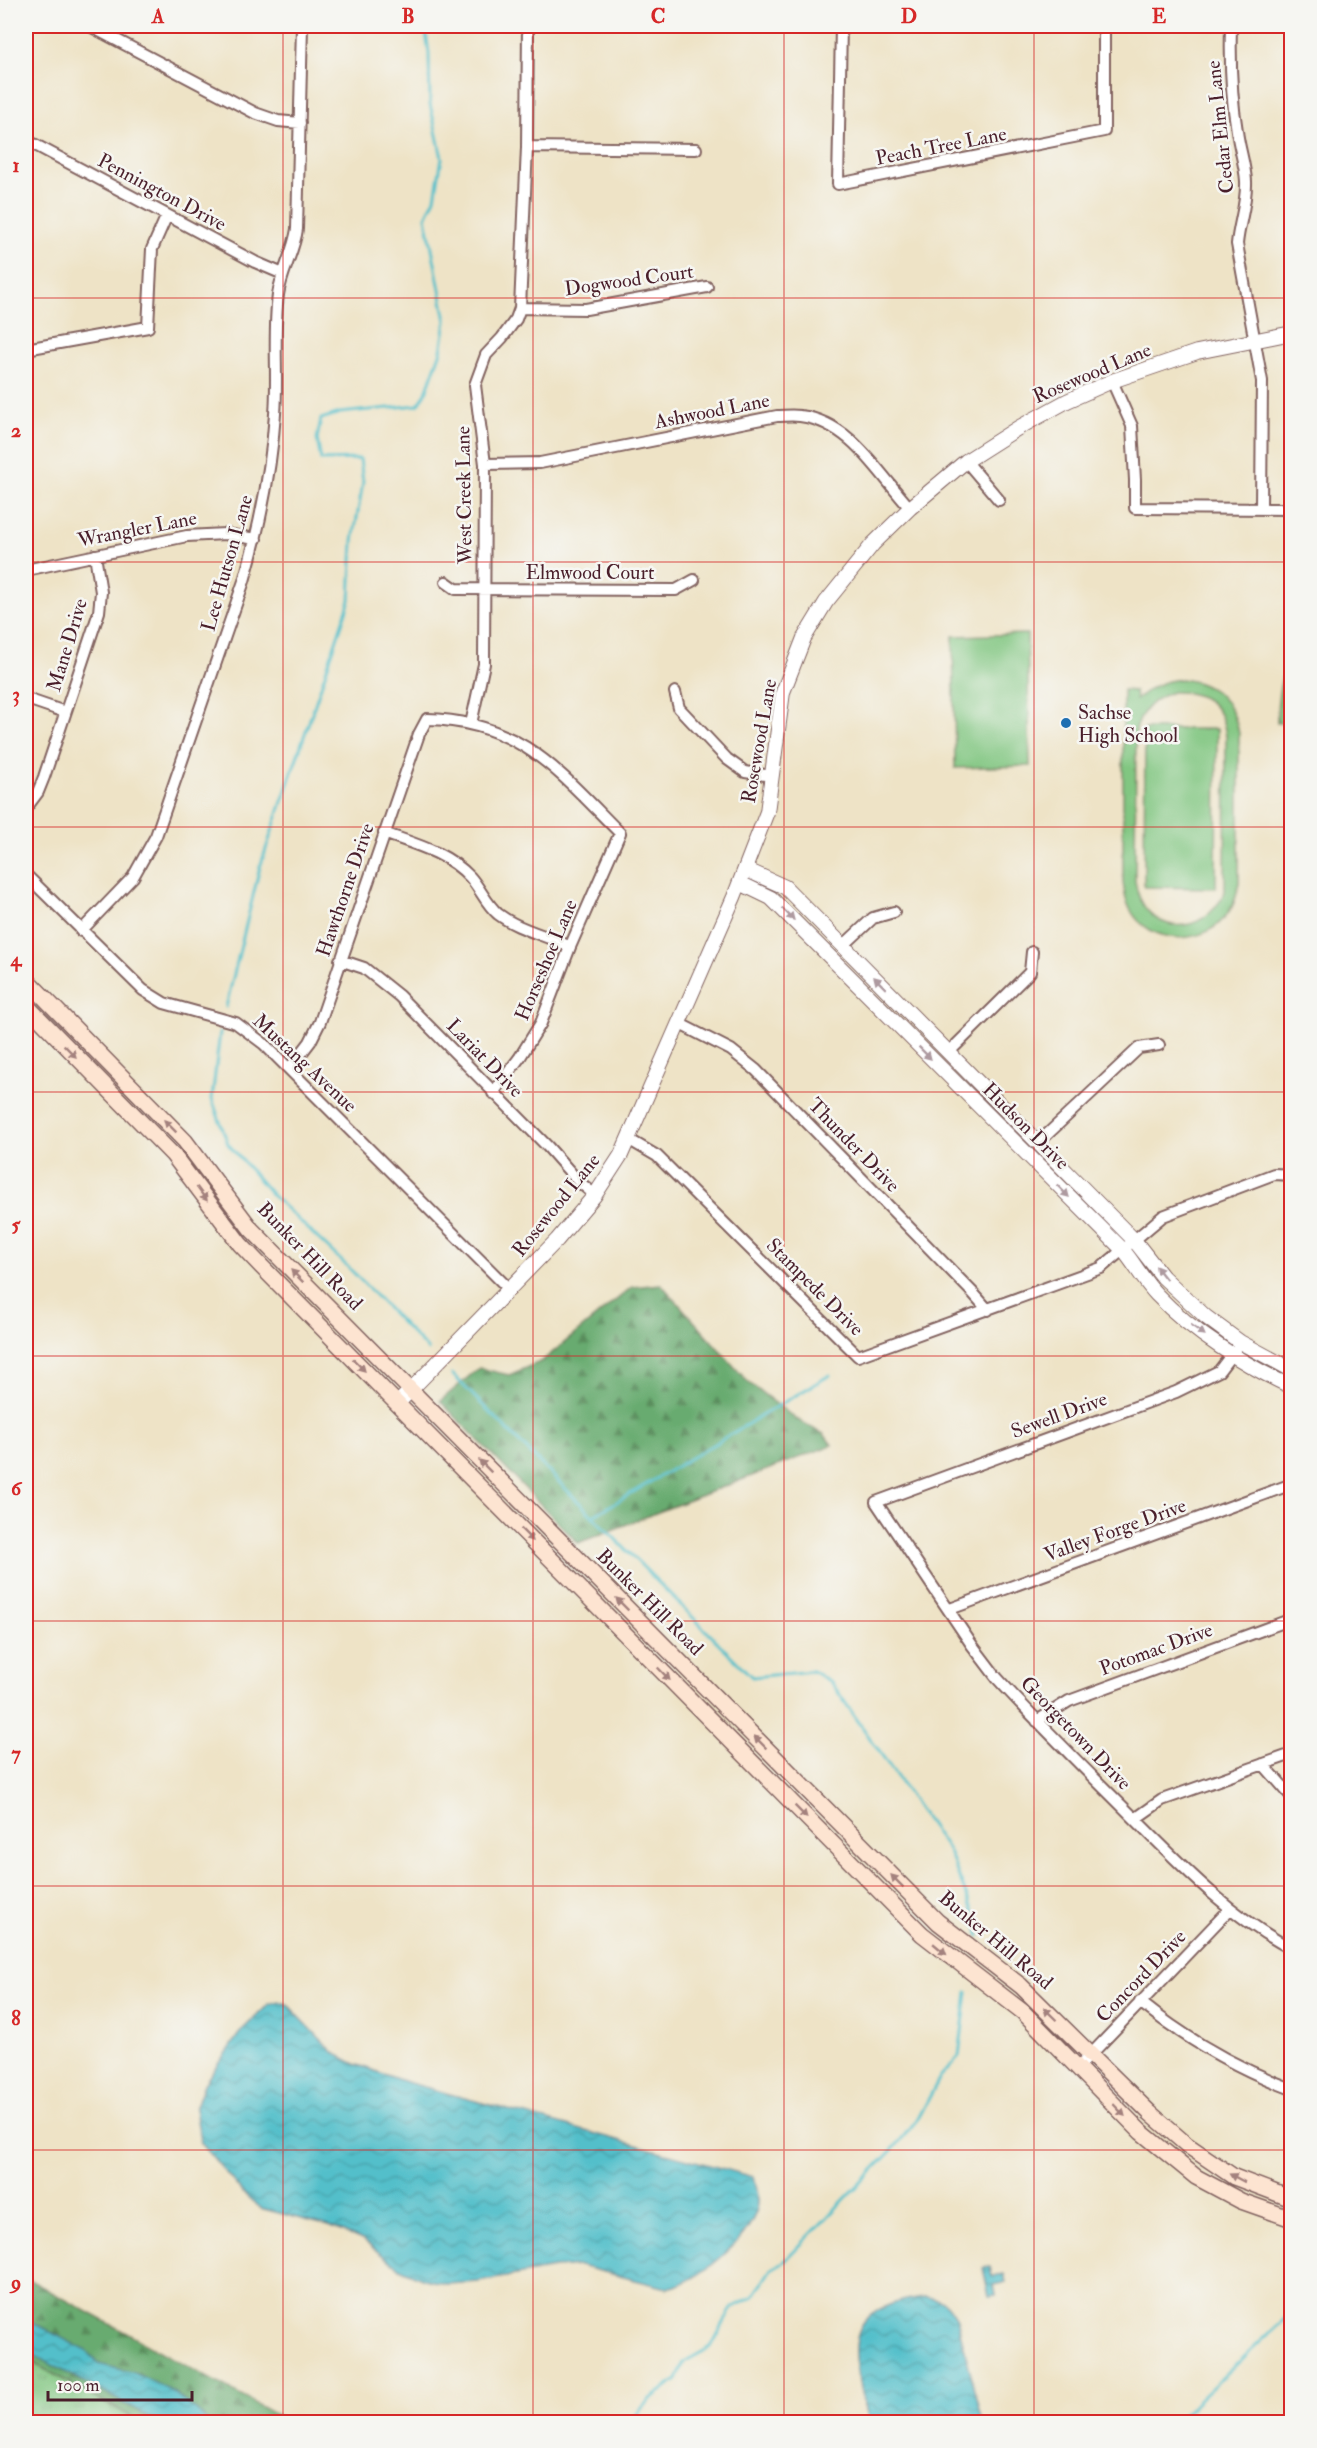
<svg xmlns="http://www.w3.org/2000/svg" width="1317" height="2448" font-family="'IM FELL Double Pica',serif">
  <defs>
    <pattern id="grass-tufts" width="24" height="20" patternUnits="userSpaceOnUse" patternTransform="scale(1.5)"><rect width="24" height="20" fill="#81c681"/><path d="M3 7l-1-3M5 7V3M7 7l1-3M15 17l-1-3M17 17v-4M19 17l1-3" fill="none" stroke="#6ca06a"/></pattern>
    <pattern id="forest-firs" width="22" height="20" patternUnits="userSpaceOnUse" patternTransform="scale(1.5)"><rect width="22" height="20" fill="#68ab6f"/><path d="M5 1l3.5 6h-7zM16 11l3.5 6h-7z" fill="#588b5b"/></pattern>
    <pattern id="water-waves" width="16" height="10" patternUnits="userSpaceOnUse" patternTransform="scale(1.5)"><rect width="16" height="10" fill="#52bfca"/><path d="M0 5q4-4 8 0t8 0" fill="none" stroke="#469ba4"/></pattern>
  </defs>
  <rect width="100%" height="100%" fill="#f6f6f2"/>
  <filter id="ink" filterUnits="userSpaceOnUse"><feTurbulence type="fractalNoise" baseFrequency=".0167" numOctaves="2"/><feDisplacementMap in="SourceGraphic" scale="12" xChannelSelector="R" yChannelSelector="G"/><feConvolveMatrix kernelMatrix="1 2 1 2 8 2 1 2 1" color-interpolation-filters="sRGB"/></filter>
  <filter id="wash" filterUnits="userSpaceOnUse"><feTurbulence type="fractalNoise" baseFrequency=".008" numOctaves="4" result="noise"/><feDisplacementMap in="SourceGraphic" scale="24" xChannelSelector="R" yChannelSelector="G"/><feGaussianBlur stdDeviation="1.35" result="paint"/><feColorMatrix in="noise" values="0 0 0 0 0 0 0 0 0 0 0 0 0 0 0 0 0 1.4 0 .05"/><feComposite in="paint" operator="in"/></filter>
  <g filter="url(#wash)">
    <rect width="100%" height="100%" fill="#eee3c6"/>
    <path fill="url(#grass-tufts)" stroke="#667256" stroke-width="1.5" d="M26 2359 141 2422H26Z"/>
    <path fill="url(#forest-firs)" stroke="#59654d" stroke-width="1.5" d="M661 1284 748 1382 796 1419 824 1434 832 1445 578 1543 440 1401 479 1368 509 1375 542 1361 632 1287Z
      M26 2278 289 2422H141L26 2359Z"/>
    <path fill="#81c681" stroke="#667256" stroke-width="1.5" fill-rule="evenodd" d="M1027 634 1030 766 955 768 953 636Z
      M1291 655V723H1277C1277 697 1280 678 1291 655Z
      M1181 679C1214 683 1234 702 1239 734V882C1237 893 1235 904 1228 913 1206 947 1149 946 1130 909 1126 901 1124 891 1123 882V690L1135 691 1136 700C1150 687 1162 681 1181 679ZM1172 692C1204 691 1222 704 1226 736L1225 892C1202 941 1143 935 1135 881L1136 729C1142 709 1153 699 1172 692Z
      M1145 729H1217L1216 888 1144 887Z"/>
    <path fill="url(#water-waves)" stroke="#4e6f7a" stroke-width="1.5" d="M279 2001 287 2004 334 2053 355 2064 406 2082 754 2177C757 2187 760 2199 757 2209 747 2241 698 2282 667 2288L580 2266 554 2268 478 2282 447 2284 424 2279 400 2268 362 2240 329 2226 260 2208 241 2191 201 2143 195 2109 204 2084 241 2031 269 2004Z
      M990 2267 992 2276 1004 2274 1006 2282 994 2285 996 2295 989 2296 983 2268Z
      M925 2297C945 2299 947 2302 957 2319L983 2422H869C853 2353 835 2308 925 2297Z
      M26 2319 85 2350 99 2364 135 2373 173 2392 197 2411 208 2422H159L26 2351Z"/>
    <g fill="none" stroke-linecap="round" stroke-linejoin="round">
      <path stroke="#52bfca" stroke-width="3" d="M226 1007 260 867 350 600 353 541 363 482 360 459 321 460 317 439 321 419 340 413 418 405 425 395 441 351 446 321 426 217 435 198 442 158 430 104 429 53 425 26
        M220 1032 212 1099 228 1144 272 1195 348 1267 428 1350
        M452 1374 752 1677 812 1671 831 1682 949 1852 977 1922 979 1936
        M593 1516 830 1375
        M630 2422 650 2399 677 2380 684 2362 711 2347 732 2308 753 2297 771 2269 785 2261 896 2146 919 2117 940 2077 959 2056 967 1992
        M1175 2422 1292 2312"/>
    </g>
  </g>
  <g filter="url(#ink)">
    <g fill="none" stroke-linecap="round" stroke-linejoin="round">
      <defs>
        <path id="minor" d="M90 26 255 113 278 121 300 123
          M841 26 838 184 1104 131V26
          M1231 26C1230 61 1231 96 1237 131 1239 148 1245 164 1246 181 1247 203 1239 223 1237 244L1262 381 1261 509
          M26 140 255 262 283 274
          M527 147 696 149
          M520 308 586 309 707 287
          M26 349 148 327 152 249 167 215
          M1112 381 1132 426 1135 480V508L1292 509
          M966 461 999 500
          M485 464 540 463 777 416C784 416 793 415 800 416 851 422 878 473 910 508
          M26 570 187 536 225 534 256 539
          M446 582 456 589 676 590 694 580
          M675 692 679 708 727 759 745 772 772 776
          M27 699 65 712
          M471 724 484 664 485 464 475 385 486 355 502 338 516 319 520 308 527 147 528 26
          M26 808 38 792 44 777 99 612 101 592 95 555
          M384 833C414 844 447 852 470 877 480 888 486 904 498 914 519 930 547 935 570 947
          M26 875 143 990 164 1003 236 1023 264 1044 510 1290
          M81 931 133 877 156 836 244 581C260 526 271 471 275 414 278 375 273 335 278 295 281 272 294 252 297 229L302 26
          M843 946 873 918 894 912
          M340 960 364 968 399 996 548 1147 578 1181 595 1195
          M680 1024 731 1050 756 1070 973 1293 988 1310
          M949 1052 1030 972 1032 952
          M290 1068 310 1042 320 1022 419 734 427 719C520 721 559 772 620 833L570 947 541 1023 520 1057 493 1093
          M628 1139 657 1156 858 1356 1101 1268 1163 1216 1274 1174 1292 1175
          M1038 1143 1139 1048 1159 1045
          M1235 1350 1219 1371 1176 1392 876 1502 972 1645 997 1678C1040 1725 1086 1770 1131 1815 1181 1865 1229 1916 1292 1949
          M950 1609 1292 1484
          M1037 1721 1069 1701 1292 1619
          M1263 1764 1292 1797
          M1135 1819 1162 1800 1292 1754
          M1140 2002C1186 2039 1236 2068 1292 2089
          M1078 2068 1230 1909"/>
        <path id="tertiary" d="M745 869 785 887 1134 1240 1163 1277 1206 1317 1240 1342 1292 1370
          M740 883 771 898 1123 1250C1135 1264 1144 1282 1157 1295 1192 1332 1246 1366 1292 1387
          M398 1403 557 1240 595 1195 621 1155 734 897 767 812 783 692 804 638 826 602 873 544 910 508 966 461 1018 428 1067 401 1112 381 1197 352 1292 333"/>
        <path id="secondary" d="M26 979 185 1141 251 1229 938 1922 1021 1986 1150 2113 1187 2145 1234 2177 1292 2199
          M26 1005 173 1155 240 1244 261 1266 922 1934 1023 2012 1141 2132 1196 2177 1241 2201 1292 2219"/>
      </defs>
      <use href="#minor" stroke="#836461" stroke-width="14"/>
      <use href="#tertiary" stroke="#836461" stroke-width="16"/>
      <use href="#secondary" stroke="#836461" stroke-width="18"/>
      <use href="#minor" stroke="#fff" stroke-width="10"/>
      <use href="#tertiary" stroke="#fff" stroke-width="14"/>
      <use href="#secondary" stroke="#fde4d1" stroke-width="15"/>
    </g>
    <defs><path id="oneway-solid" d="M-6-.8H1V-3.2L6.5 0L1 3.2V.8H-6Z" transform="scale(1.5)"/></defs>
    <g fill="#ae9aa0">
      <use href="#oneway-solid" transform="translate(788 914) rotate(45)"/>
      <use href="#oneway-solid" transform="translate(880 983) rotate(-135)"/>
      <use href="#oneway-solid" transform="translate(925 1053) rotate(45)"/>
      <use href="#oneway-solid" transform="translate(1063 1191) rotate(45)"/>
      <use href="#oneway-solid" transform="translate(1161 1273) rotate(-128)"/>
      <use href="#oneway-solid" transform="translate(1198 1330) rotate(36)"/>
    </g>
    <g fill="#a4827e">
      <use href="#oneway-solid" transform="translate(70 1051) rotate(45)"/>
      <use href="#oneway-solid" transform="translate(170 1126) rotate(-135)"/>
      <use href="#oneway-solid" transform="translate(202 1194) rotate(53)"/>
      <use href="#oneway-solid" transform="translate(297 1276) rotate(-135)"/>
      <use href="#oneway-solid" transform="translate(359 1365) rotate(45)"/>
      <use href="#oneway-solid" transform="translate(485 1466) rotate(-135)"/>
      <use href="#oneway-solid" transform="translate(527 1535) rotate(45)"/>
      <use href="#oneway-solid" transform="translate(622 1604) rotate(-135)"/>
      <use href="#oneway-solid" transform="translate(664 1674) rotate(46)"/>
      <use href="#oneway-solid" transform="translate(760 1742) rotate(-135)"/>
      <use href="#oneway-solid" transform="translate(801 1812) rotate(45)"/>
      <use href="#oneway-solid" transform="translate(897 1881) rotate(-135)"/>
      <use href="#oneway-solid" transform="translate(940 1949) rotate(40)"/>
      <use href="#oneway-solid" transform="translate(1050 2014) rotate(-136)"/>
      <use href="#oneway-solid" transform="translate(1119 2110) rotate(46)"/>
      <use href="#oneway-solid" transform="translate(1237 2178) rotate(-152)"/>
    </g>
  </g>
  <path fill="none" stroke="#d62828" stroke-width="1.5" stroke-opacity="0.55" d="M283 26V2422M533 26V2422M784 26V2422M1034 26V2422M26 298H1292M26 562H1292M26 827H1292M26 1092H1292M26 1356H1292M26 1621H1292M26 1886H1292M26 2150H1292"/>
  <circle fill="#1f6fb2" stroke="#f6f6f2" stroke-width="2" cx="1066" cy="723" r="6"/>
  <g text-anchor="middle" dominant-baseline="central" stroke-width="5" stroke-linejoin="round" paint-order="stroke">
    <g font-size="20" fill="#4a1f2b" stroke="#f6f6f2">
      <text transform="translate(1220 127) rotate(-96)">Cedar Elm Lane</text>
      <text transform="translate(941 146) rotate(-11)">Peach Tree Lane</text>
      <text transform="translate(162 192) rotate(28)">Pennington Drive</text>
      <text transform="translate(629 280) rotate(-8)">Dogwood Court</text>
      <text transform="translate(1092 373) rotate(-23)">Rosewood Lane</text>
      <text transform="translate(712 411) rotate(-11)">Ashwood Lane</text>
      <text transform="translate(464 495) rotate(-91)">West Creek Lane</text>
      <text transform="translate(137 529) rotate(-11)">Wrangler Lane</text>
      <text transform="translate(227 563) rotate(-74)">Lee Hutson Lane</text>
      <text x="590" y="572">Elmwood Court</text>
      <text transform="translate(67 645) rotate(-73)">Mane Drive</text>
      <text transform="translate(759 741) rotate(-80)">Rosewood Lane</text>
      <text transform="translate(345 890) rotate(-71)">Hawthorne Drive</text>
      <text transform="translate(546 960) rotate(-67)">Horseshoe Lane</text>
      <text transform="translate(485 1058) rotate(46)">Lariat Drive</text>
      <text transform="translate(305 1063) rotate(43)">Mustang Avenue</text>
      <text transform="translate(1026 1126) rotate(45)">Hudson Drive</text>
      <text transform="translate(854 1145) rotate(46)">Thunder Drive</text>
      <text transform="translate(556 1205) rotate(-51)">Rosewood Lane</text>
      <text transform="translate(310 1256) rotate(46)">Bunker Hill Road</text>
      <text transform="translate(815 1287) rotate(45)">Stampede Drive</text>
      <text transform="translate(1059 1415) rotate(-20)">Sewell Drive</text>
      <text transform="translate(1115 1530) rotate(-20)">Valley Forge Drive</text>
      <text transform="translate(650 1602) rotate(45)">Bunker Hill Road</text>
      <text transform="translate(1156 1649) rotate(-20)">Potomac Drive</text>
      <text transform="translate(1076 1733) rotate(46)">Georgetown Drive</text>
      <text transform="translate(996 1940) rotate(40)">Bunker Hill Road</text>
      <text transform="translate(1141 1976) rotate(-46)">Concord Drive</text>
    </g>
    <g font-size="20" fill="#4a1f2b" stroke="#f6f6f2" text-anchor="start">
      <text x="1078" y="712">Sachse<tspan x="1078" dy="23">High School</tspan></text>
    </g>
  </g>
  <rect width="1317" height="2448" fill="none" stroke="#f6f6f2" stroke-width="66"/>
  <path d="M48 2391v9h144v-9" fill="none" stroke="#4a1f2b" stroke-width="3"/>
  <text x="57" y="2391" font-size="18" fill="#4a1f2b" stroke="#f6f6f2" stroke-width="4.5" paint-order="stroke">100 m</text>
  <rect x="33" y="33" width="1251" height="2382" fill="none" stroke="#d62828" stroke-width="2"/>
  <g font-size="20" text-anchor="middle" font-weight="bold" fill="#d62828">
    <text x="158" y="23">A</text>
    <text x="408" y="23">B</text>
    <text x="658" y="23">C</text>
    <text x="909" y="23">D</text>
    <text x="1159" y="23">E</text>
    <text x="16" y="172">1</text>
    <text x="16" y="437">2</text>
    <text x="16" y="701">3</text>
    <text x="16" y="966">4</text>
    <text x="16" y="1231">5</text>
    <text x="16" y="1495">6</text>
    <text x="16" y="1760">7</text>
    <text x="16" y="2025">8</text>
    <text x="16" y="2289">9</text>
  </g>
</svg>
